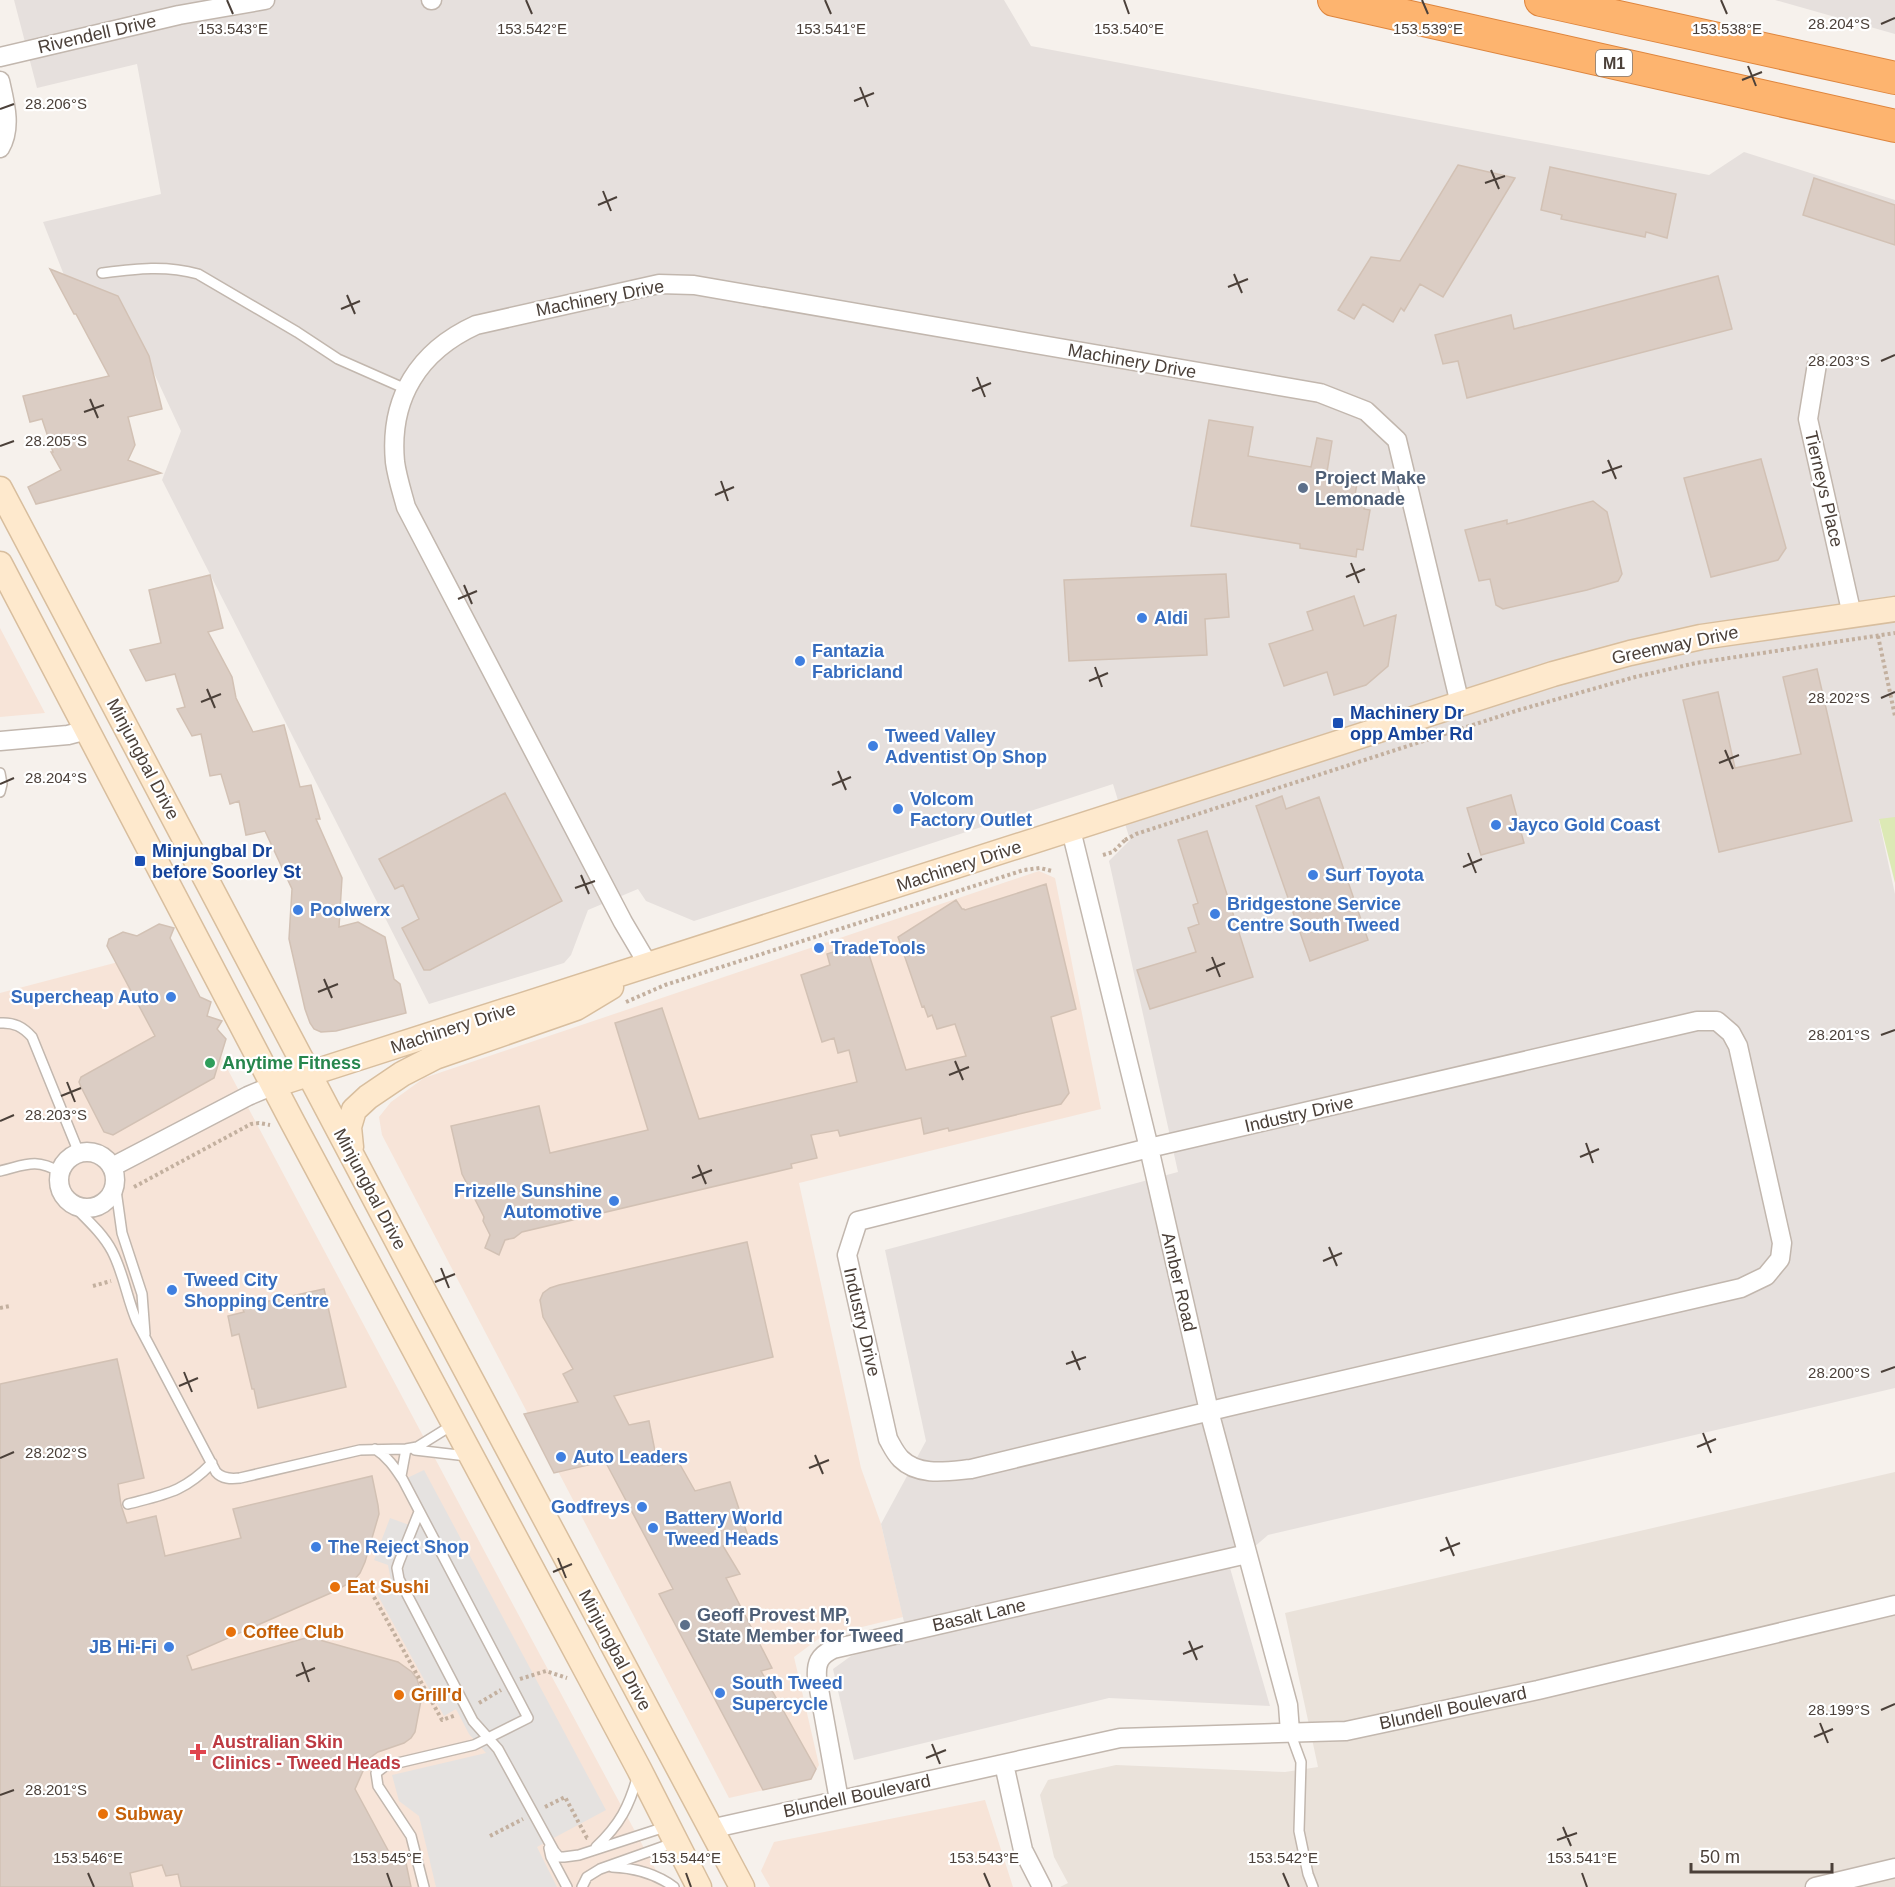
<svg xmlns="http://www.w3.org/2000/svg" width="1895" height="1887" font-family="Arial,sans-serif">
  <rect width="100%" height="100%" fill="#f6f1ec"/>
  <path fill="#eae2da" d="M1895 1472V1887H1060L1068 1883 1054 1857 1040 1795 1048 1780 1116 1765 1285 1772 1318 1767 1285 1613Z"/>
  <path fill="#f7e4d8" d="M0 628 45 713 0 717Z
    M1039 871 1055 878 1101 1109 799 1183 861 1468 881 1524 903 1617 821 1637 794 1657 819 1765 811 1779 729 1798 382 1135 379 1117 391 1102 424 1078Z
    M164 950 503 1586 665 1887H0V993Z
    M985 1800 1013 1887H770L761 1871 774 1842Z"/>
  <path fill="#e6e0dd" d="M14 0H1004L1031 46 1709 175 1744 152 1895 200V818L1879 820 1895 894V1388L1268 1535 1230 1568 1270 1706 1109 1698 854 1760 833 1669 851 1656 908 1639 881 1524 926 1441 885 1250 1178 1172 1109 861 1130 840 1113 784 694 921 646 901 638 889 588 910 571 955 564 963 429 1004 162 480 181 431 118 296 64 275 43 222 161 194 137 64 37 88Z
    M1775 0H1895V34Z"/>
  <path fill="#dce9b5" d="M1895 817V883L1879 819Z"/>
  <path fill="#e5e2e0" d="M424 1470 606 1810 537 1847 557 1887H436L419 1816 399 1801 392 1775 486 1753 469 1734 456 1709 444 1716 377 1594 392 1586 388 1565 374 1560 390 1518 412 1526 419 1512 403 1480Z"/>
  <path fill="#dbcdc4" stroke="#d2c1b4" stroke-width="1.5" d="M1458 165 1515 178 1443 297 1420 284 1404 311 1401 308 1393 322 1363 304 1354 319 1338 310 1371 257 1400 261Z
    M1550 167 1676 194 1667 238 1646 232 1645 237 1561 219 1562 215 1541 210Z
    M1814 178 1895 205V245L1803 215Z
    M50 269 118 296 149 356 162 409 128 417 135 445 128 460 161 473 36 504 28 487 61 470 51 452H53L42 419 30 422 23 396 109 376 76 314H74Z
    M1718 276 1732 329 1467 398 1458 361 1443 364 1435 335 1511 315 1514 329Z
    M1209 420 1253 427 1248 456 1311 467 1317 438 1332 441 1327 472 1358 477 1354 501 1366 503 1364 509 1370 510 1363 550 1357 549 1356 557 1300 548V544L1191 526Z
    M1761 459 1786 548 1778 560 1711 577 1684 478Z
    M1593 501 1607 512 1622 574 1618 581 1587 590 1503 609 1496 605 1490 579 1479 581 1465 530 1507 520V524Z
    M1226 574 1229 617 1205 619 1207 655 1069 661 1064 580Z
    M210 575 223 628 208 632 232 677 236 698 253 732 284 725 300 787 311 785 320 819H316L342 878 339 927 358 922 385 937 394 979 400 984 406 1013 336 1031 321 1032 314 1029 310 1023 305 1009 289 939 292 889 265 831 246 835 239 801 230 804 221 774 210 776 201 734 192 736 177 709 185 707 175 674 146 681 130 650 161 643 149 590Z
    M1354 596 1364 626 1396 615 1388 666 1366 685 1334 695 1327 672 1284 686 1269 644 1313 630 1307 612Z
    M1817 669 1852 821 1719 852 1683 700 1718 692 1735 768 1801 754 1783 677Z
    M505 793 562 901 430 970H424L402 928 419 919 403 885 395 889 379 859Z
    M1511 795 1524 843 1481 855 1467 808Z
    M1282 796 1286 809 1319 797 1368 940 1310 961 1256 806Z
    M1207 831 1253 977 1150 1009 1137 970 1196 952 1188 928 1199 924 1193 905 1198 903 1178 840Z
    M1046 884 1076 1009 1051 1017 1069 1093 1061 1104 949 1131 948 1128 924 1134 921 1118 840 1136 838 1130 811 1135 817 1158 791 1164 792 1168 522 1232 514 1238 505 1240 499 1255 485 1248 490 1235 483 1221 484 1217 462 1174 451 1126 539 1106 550 1153 648 1130 615 1023 662 1008 699 1119 857 1082 849 1050 838 1053 834 1038 822 1042 801 975 830 965 827 954 865 942 906 1070 966 1056 955 1024 937 1029 932 1015 928 1017 924 1006 922 1007 898 937 956 900 962 909H964L965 910Z
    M159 924 174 928 170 938 200 997 211 1002 207 1016 222 1021 217 1029 226 1039 214 1078 113 1135 104 1132 81 1087 79 1082 81 1077 155 1036 107 946 109 939 123 932 137 936Z
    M747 1242 773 1357 614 1396 629 1425 649 1421 658 1466 678 1461 695 1491 730 1482 749 1539 723 1546 740 1574 726 1578 772 1668 761 1671 816 1769 811 1779 763 1790 659 1594 673 1589 605 1461 554 1473 524 1414 578 1402 563 1374 573 1369 543 1317 540 1300 543 1293 550 1288 559 1285Z
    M324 1289 346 1387 258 1408 254 1389H252L239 1334 232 1336 228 1316 244 1312 242 1307Z
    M117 1359 144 1478 118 1484 121 1505 127 1523 156 1516 165 1556 241 1538 233 1509 372 1476 378 1505 379 1514 365 1562 360 1573 353 1581 333 1592 187 1656 192 1670 309 1637 398 1662 412 1672 417 1679 422 1695 415 1732 411 1738 404 1743 378 1752 371 1757 367 1762 355 1789 396 1865 406 1863 411 1887H181L178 1874 166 1876 162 1865 130 1873 133 1887H0V1384Z"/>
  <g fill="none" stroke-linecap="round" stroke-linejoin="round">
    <defs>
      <path id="lane" d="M102 273C135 269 165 265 198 274L297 332 338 359 406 389
        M0 773 2 784 0 792
        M0 1023C14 1022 23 1027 32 1037L79 1153
        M0 1171C26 1165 35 1158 60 1172
        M115 1183 122 1233 142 1294 145 1334
        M69 1201C84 1217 102 1232 112 1251 124 1274 127 1299 137 1322L216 1472C222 1479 231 1479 240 1478L360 1450 406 1449 417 1447 454 1424
        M375 1449C388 1457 395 1468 403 1480L528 1718 474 1745 385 1766 376 1773 378 1786 411 1836 424 1887
        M415 1450 467 1456
        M401 1476 406 1449
        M128 1504C166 1494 184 1492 212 1463
        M419 1512 399 1562 397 1568 399 1579 473 1721 498 1749 554 1851 559 1857H564L579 1855 668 1826
        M1290 1732 1301 1762 1299 1831 1308 1874 1313 1887
        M596 1847C620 1824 629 1807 638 1775
        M549 1848 551 1857 567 1887
        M612 1867C635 1868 655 1873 674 1887
        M582 1887 587 1877 600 1869 676 1842"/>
      <path id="street" d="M431 0H432
        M0 57 179 15 265 0
        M0 81C5 103 12 128 0 148
        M1817 364 1808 419 1852 615
        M0 741 68 735 87 730
        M1071 830 1149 1148 1209 1411 1288 1705 1290 1732
        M649 966 623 922 406 507C402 492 397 477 395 462 389 398 419 351 476 325L659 284 694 285 1320 393 1366 411 1397 440 1460 704
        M1697 1021H1717L1731 1033 1738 1046 1782 1243 1780 1259 1766 1276 1741 1288 1227 1407 971 1469C949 1471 919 1477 901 1459 895 1453 892 1446 888 1439L847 1255 858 1221 1149 1148Z
        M59 1180a28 28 0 1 1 56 0a28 28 0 1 1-56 0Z
        M112 1167 248 1096 274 1085
        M1004 1764 1023 1850 1042 1887
        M839 1800 817 1678C816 1663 819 1656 833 1649L1247 1554
        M710 1829 1120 1738 1346 1731 1538 1690 1895 1605
        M1815 1887 1895 1868"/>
      <path id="secondary" d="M0 489 404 1254 742 1887
        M0 564 293 1123 639 1769 699 1887
        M274 1085 1553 674 1630 653 1701 637 1895 609
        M351 1147 349 1127 354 1110 368 1097 402 1074 435 1057 576 1008 611 987"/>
      <path id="highway" d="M1334 0 1895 126
        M1541 0 1895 78"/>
    </defs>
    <use href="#lane" stroke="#c2b7ae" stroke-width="12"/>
    <use href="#street" stroke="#c2b7ae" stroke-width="21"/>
    <use href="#secondary" stroke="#d8be9e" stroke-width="27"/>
    <use href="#highway" stroke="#de853d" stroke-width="34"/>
    <path stroke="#c3b09f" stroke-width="4" stroke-dasharray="3 3" stroke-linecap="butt" d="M1878 636 1895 716
      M1125 840 1136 834 1519 710 1635 677 1696 663 1895 633
      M1103 855 1113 852 1125 840 1124 839
      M626 1002 665 985 1024 870 1040 868 1052 871
      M134 1187 251 1124 259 1123 270 1125
      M93 1286 111 1281
      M0 1308 10 1306
      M374 1597 442 1720 456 1715
      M520 1679 546 1671 567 1678
      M479 1703 501 1690
      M545 1807 565 1797 587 1838H588
      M490 1836 523 1819"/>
    <use href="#lane" stroke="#fff" stroke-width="9"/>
    <use href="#street" stroke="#fff" stroke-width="18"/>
    <use href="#secondary" stroke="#fee9cd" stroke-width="24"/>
    <use href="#highway" stroke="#fdb46f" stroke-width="32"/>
  </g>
  <path fill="none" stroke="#4b4039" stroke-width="2" d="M227 0 233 14M526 0 532 14M825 0 831 14M1124 0 1129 14M1422 0 1428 14M1721 0 1727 14M1881 24 1895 18M1748 66 1756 86M1742 80 1762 72M860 87 868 107M854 101 874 93M0 109 14 104M1491 170 1499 189M1485 183 1505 176M603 191 611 211M598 205 617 197M1234 274 1242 293M1228 287 1248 279M347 295 355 314M341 309 360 301M1881 361 1895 355M977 377 985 397M972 391 991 383M90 399 98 418M84 412 104 405M0 446 14 441M1608 460 1616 479M1602 473 1622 466M721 481 728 501M715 495 734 487M1351 563 1359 583M1346 577 1365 569M464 585 472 604M458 599 477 591M1095 667 1102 687M1089 681 1108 673M207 689 215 708M1881 698 1895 692M201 702 221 694M1725 750 1733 769M1719 763 1739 755M838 771 846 790M0 784 14 778M832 785 851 777M1468 853 1476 873M1463 867 1482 859M581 875 589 894M575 888 595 881M1212 957 1220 977M1206 971 1225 963M324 979 332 998M318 992 338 984M1881 1035 1895 1030M955 1061 963 1080M949 1075 969 1067M67 1082 75 1102M61 1096 81 1088M0 1121 14 1115M1586 1143 1593 1163M1580 1157 1599 1149M698 1165 706 1184M692 1178 712 1170M1329 1247 1337 1266M1323 1261 1342 1253M441 1268 449 1288M435 1282 455 1274M1072 1351 1080 1370M1066 1364 1086 1357M184 1372 192 1392M1881 1372 1895 1367M179 1386 198 1378M1703 1433 1711 1453M1697 1447 1716 1439M815 1455 823 1474M0 1458 14 1452M809 1468 829 1460M1446 1537 1454 1556M1440 1551 1460 1543M558 1558 566 1578M553 1572 572 1564M1189 1641 1197 1660M1183 1654 1203 1646M302 1662 309 1682M296 1676 315 1668M1881 1710 1895 1704M1820 1723 1828 1743M1814 1737 1833 1729M932 1744 940 1764M926 1758 946 1750M0 1795 14 1790M1563 1827 1571 1846M1557 1840 1577 1833M88 1873 94 1887M387 1873 392 1887M686 1873 691 1887M984 1873 990 1887M1283 1873 1289 1887M1582 1873 1587 1887"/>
  <g fill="#5c6f8a" stroke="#fff" stroke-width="2">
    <circle cx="1303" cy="488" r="6"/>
    <circle cx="685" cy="1625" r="6"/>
  </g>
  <g fill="#3f7fe0" stroke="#fff" stroke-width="2">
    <circle cx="1142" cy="618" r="6"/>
    <circle cx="800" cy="661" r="6"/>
    <circle cx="873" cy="746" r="6"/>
    <circle cx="898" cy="809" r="6"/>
    <circle cx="1496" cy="825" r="6"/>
    <circle cx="1313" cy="875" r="6"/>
    <circle cx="298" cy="910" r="6"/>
    <circle cx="1215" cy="914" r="6"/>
    <circle cx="819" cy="948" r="6"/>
    <circle cx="171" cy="997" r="6"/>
    <circle cx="614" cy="1201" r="6"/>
    <circle cx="172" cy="1290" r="6"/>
    <circle cx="561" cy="1457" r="6"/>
    <circle cx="642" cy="1507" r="6"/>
    <circle cx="653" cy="1528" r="6"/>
    <circle cx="316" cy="1547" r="6"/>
    <circle cx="169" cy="1647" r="6"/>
    <circle cx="720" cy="1693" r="6"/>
  </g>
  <g fill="#1a4fb4" stroke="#fff" stroke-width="2">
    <rect x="1332" y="717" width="12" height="12" rx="3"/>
    <rect x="134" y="855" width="12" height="12" rx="3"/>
  </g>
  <circle fill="#2e9e5b" stroke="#fff" stroke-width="2" cx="210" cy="1063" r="6"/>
  <g fill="#e8710a" stroke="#fff" stroke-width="2">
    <circle cx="335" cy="1587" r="6"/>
    <circle cx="231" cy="1632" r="6"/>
    <circle cx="399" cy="1695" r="6"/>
    <circle cx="103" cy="1814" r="6"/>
  </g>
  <path fill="#e0444e" stroke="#fff" stroke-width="2" d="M195 1743h6v6h6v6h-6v6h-6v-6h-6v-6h6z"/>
  <g text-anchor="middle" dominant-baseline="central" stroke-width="4.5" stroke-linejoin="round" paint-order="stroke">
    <rect fill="#fff" stroke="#817974" stroke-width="1.5" x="1596" y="50" width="36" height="26" rx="4.5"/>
    <g font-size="16" font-weight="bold" fill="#4b4039">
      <text x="1614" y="63">M1</text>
    </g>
    <g font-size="18" fill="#4b4039" stroke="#fff">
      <text transform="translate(97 34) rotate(-13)">Rivendell Drive</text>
      <text transform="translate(600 298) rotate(-11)">Machinery Drive</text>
      <text transform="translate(1132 361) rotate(10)">Machinery Drive</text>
      <text transform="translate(1824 489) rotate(77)">Tierneys Place</text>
      <text transform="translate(1675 645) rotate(-12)">Greenway Drive</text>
      <text transform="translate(143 759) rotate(62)">Minjungbal Drive</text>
      <text transform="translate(959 866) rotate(-18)">Machinery Drive</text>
      <text transform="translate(453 1028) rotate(-18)">Machinery Drive</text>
      <text transform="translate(1299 1114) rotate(-13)">Industry Drive</text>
      <text transform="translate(370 1189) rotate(62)">Minjungbal Drive</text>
      <text transform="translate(1179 1282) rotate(77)">Amber Road</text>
      <text transform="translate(862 1322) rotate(77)">Industry Drive</text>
      <text transform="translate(979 1615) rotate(-13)">Basalt Lane</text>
      <text transform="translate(615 1650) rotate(62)">Minjungbal Drive</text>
      <text transform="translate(1453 1708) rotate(-12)">Blundell Boulevard</text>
      <text transform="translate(857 1796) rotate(-12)">Blundell Boulevard</text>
    </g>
    <g font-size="18" font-weight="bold" fill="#4e5e75" stroke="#fff" text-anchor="start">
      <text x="1315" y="478">Project Make<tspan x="1315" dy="21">Lemonade</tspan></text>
      <text x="697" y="1615">Geoff Provest MP,<tspan x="697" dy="21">State Member for Tweed</tspan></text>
    </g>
    <g font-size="18" font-weight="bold" fill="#366cbe" stroke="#fff" text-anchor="start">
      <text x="1154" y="618">Aldi</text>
      <text x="812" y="651">Fantazia<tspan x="812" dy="21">Fabricland</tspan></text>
      <text x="885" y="736">Tweed Valley<tspan x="885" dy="21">Adventist Op Shop</tspan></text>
      <text x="910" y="799">Volcom<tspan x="910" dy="21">Factory Outlet</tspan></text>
      <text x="1508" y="825">Jayco Gold Coast</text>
      <text x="1325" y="875">Surf Toyota</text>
      <text x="1227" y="904">Bridgestone Service<tspan x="1227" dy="21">Centre South Tweed</tspan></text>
      <text x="310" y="910">Poolwerx</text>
      <text x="831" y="948">TradeTools</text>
      <text x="159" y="997" text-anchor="end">Supercheap Auto</text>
      <text x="602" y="1191" text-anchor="end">Frizelle Sunshine<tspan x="602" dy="21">Automotive</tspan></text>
      <text x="184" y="1280">Tweed City<tspan x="184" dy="21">Shopping Centre</tspan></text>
      <text x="573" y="1457">Auto Leaders</text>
      <text x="630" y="1507" text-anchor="end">Godfreys</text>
      <text x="665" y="1518">Battery World<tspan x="665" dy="21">Tweed Heads</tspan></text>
      <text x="328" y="1547">The Reject Shop</text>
      <text x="157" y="1647" text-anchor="end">JB Hi-Fi</text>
      <text x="732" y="1683">South Tweed<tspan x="732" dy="21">Supercycle</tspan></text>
    </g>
    <g font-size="18" font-weight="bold" fill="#164399" stroke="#fff" text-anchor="start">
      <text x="1350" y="713">Machinery Dr<tspan x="1350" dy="21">opp Amber Rd</tspan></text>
      <text x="152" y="851">Minjungbal Dr<tspan x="152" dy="21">before Soorley St</tspan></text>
    </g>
    <g font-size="18" font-weight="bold" fill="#27864d" stroke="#fff" text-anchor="start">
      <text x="222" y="1063">Anytime Fitness</text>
    </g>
    <g font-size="18" font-weight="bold" fill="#c56008" stroke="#fff" text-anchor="start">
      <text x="347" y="1587">Eat Sushi</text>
      <text x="243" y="1632">Coffee Club</text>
      <text x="411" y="1695">Grill'd</text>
      <text x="115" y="1814">Subway</text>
    </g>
    <g font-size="18" font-weight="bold" fill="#be3a42" stroke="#fff" text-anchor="start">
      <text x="212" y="1742">Australian Skin<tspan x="212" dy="21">Clinics - Tweed Heads</tspan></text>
    </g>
  </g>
  <g font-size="15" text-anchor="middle" fill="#4b4039" stroke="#fff" stroke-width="4.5" stroke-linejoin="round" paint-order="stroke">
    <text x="1839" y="29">28.204°S</text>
    <text x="233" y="34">153.543°E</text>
    <text x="532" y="34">153.542°E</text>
    <text x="831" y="34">153.541°E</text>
    <text x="1129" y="34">153.540°E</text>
    <text x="1428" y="34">153.539°E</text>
    <text x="1727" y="34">153.538°E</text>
    <text x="56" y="109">28.206°S</text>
    <text x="1839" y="366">28.203°S</text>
    <text x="56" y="446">28.205°S</text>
    <text x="1839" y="703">28.202°S</text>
    <text x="56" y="783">28.204°S</text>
    <text x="1839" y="1040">28.201°S</text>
    <text x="56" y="1120">28.203°S</text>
    <text x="1839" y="1378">28.200°S</text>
    <text x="56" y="1458">28.202°S</text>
    <text x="1839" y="1715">28.199°S</text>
    <text x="56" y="1795">28.201°S</text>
    <text x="88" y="1863">153.546°E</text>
    <text x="387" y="1863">153.545°E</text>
    <text x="686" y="1863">153.544°E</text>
    <text x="984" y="1863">153.543°E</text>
    <text x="1283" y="1863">153.542°E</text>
    <text x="1582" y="1863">153.541°E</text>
  </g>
  <path d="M1691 1863v9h141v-9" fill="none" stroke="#4b4039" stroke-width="3"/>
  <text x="1700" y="1863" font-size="18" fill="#4b4039" stroke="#ffffff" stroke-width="4.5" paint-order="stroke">50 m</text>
</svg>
